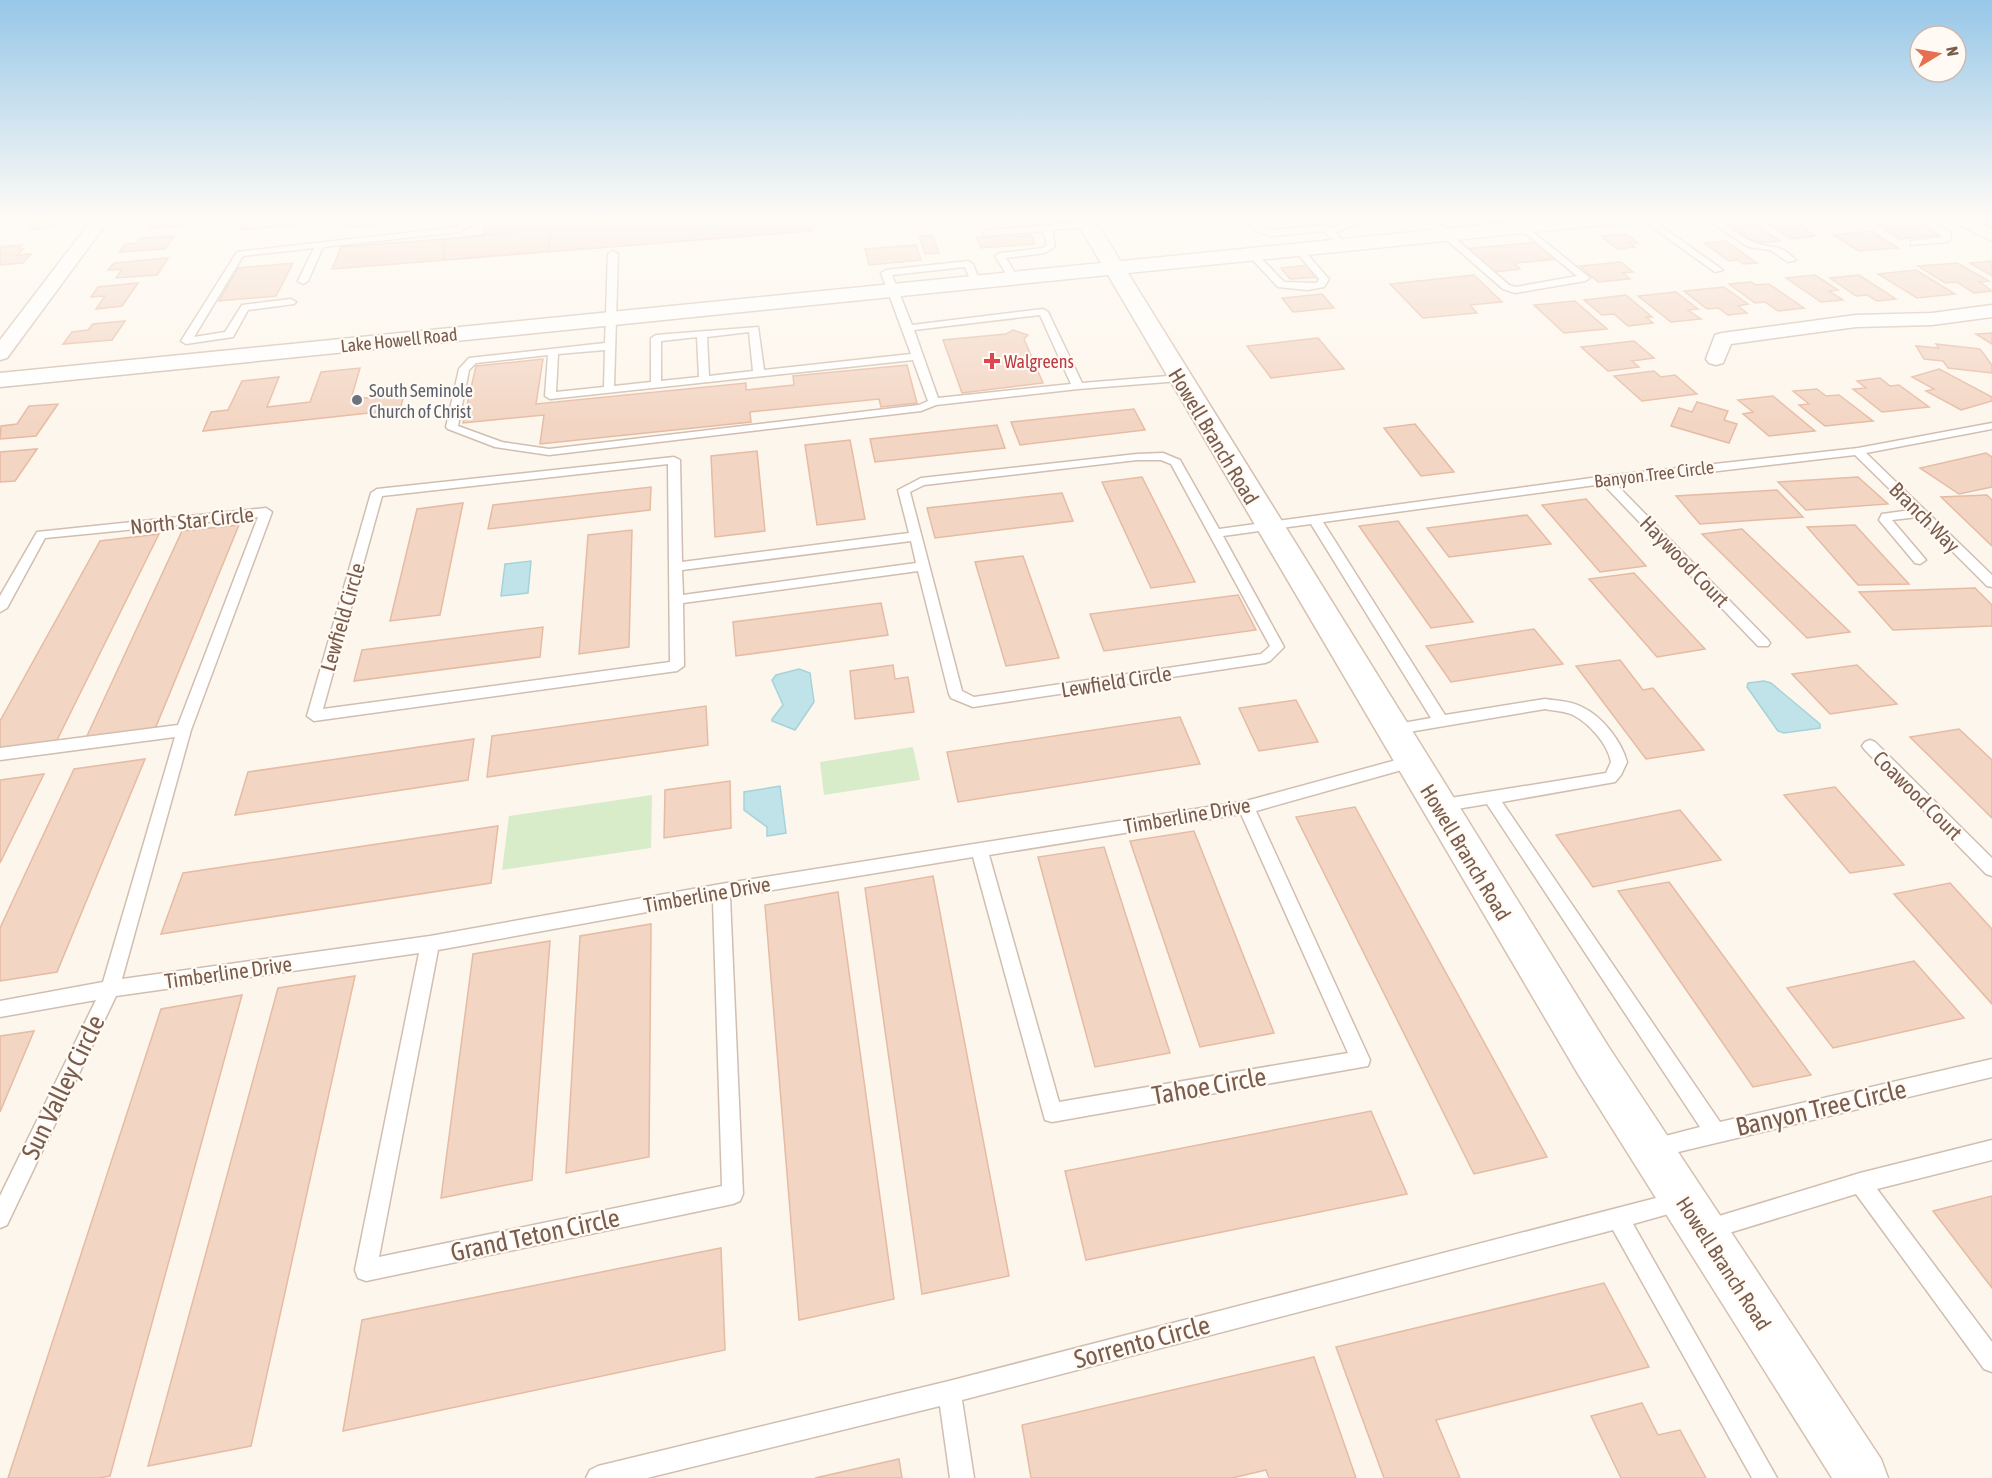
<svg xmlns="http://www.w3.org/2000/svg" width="1992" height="1478" font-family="'Asap Condensed',sans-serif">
  <rect width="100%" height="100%" fill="#fdf6ec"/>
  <path fill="#d8ecc9" d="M913 747 920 780 824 795 820 762Z
    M652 795 651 848 502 870 509 816Z"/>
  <path fill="#bfe3e8" stroke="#a5d3da" stroke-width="1.5" d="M531 561 528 593 501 596 505 564Z
    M799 669 810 673 814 702 795 730 772 721V719L783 705 772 680 776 675Z
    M1764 681 1771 683 1820 724V728L1784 733 1778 731 1747 687 1748 683Z
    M780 786 786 833 767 836V827L744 810V792Z"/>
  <path fill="#f3d5c3" stroke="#e6bba3" stroke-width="1.5" d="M39 217H60L51 228 28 230Z
    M143 217H186L180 226 149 228 153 223 138 224Z
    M249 217H313L310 223 241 230Z
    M332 217H393L373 225 350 227 335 223Z
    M602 217 601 223 655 217H809L812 231 332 269 341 247 483 236 487 218Z
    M1786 217 1816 236 1791 239 1760 219Z
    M1911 219 1939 235 1900 239 1873 223Z
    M1754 224 1780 241 1755 243 1729 226Z
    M551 228 548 251 443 260 445 239Z
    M1871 231 1898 248 1859 251 1833 235Z
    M1013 234 1015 237 1031 235 1035 244 981 248 976 237Z
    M1626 234 1638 243H1630L1635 247 1617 249 1601 236Z
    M932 235 939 253 925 254 919 236Z
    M174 236 165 249 119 252 125 244 137 243 141 238Z
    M1726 241 1757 263 1743 264 1738 260 1729 261 1704 243Z
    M1540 242 1560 259 1514 263 1520 269 1488 273 1463 249Z
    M22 245 18 249H23L17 255 31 254 23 263 0 265V247Z
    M916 245 921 260 869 265 865 249Z
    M168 258 157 275 116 278 122 269 108 270 114 263Z
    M1992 261V276L1970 263Z
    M1621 262 1633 272 1623 273 1630 279 1598 282 1580 266Z
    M293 263 276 296 219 301 238 268Z
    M1957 263 1989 281 1980 282 1992 291 1974 293 1957 282 1945 283 1918 266Z
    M1309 265 1319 277 1290 279 1281 268Z
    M1916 270 1955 294 1917 298 1878 274Z
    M1474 275 1502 302 1470 305 1477 313 1423 318 1390 284Z
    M1815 275 1838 290 1829 291 1843 300 1821 302 1786 278Z
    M1859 275 1896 299 1877 301 1867 295 1856 296 1830 278Z
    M1751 282 1756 285 1769 284 1804 308 1778 311 1765 302 1755 303 1729 284Z
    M138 283 122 306 96 309 105 296 91 297 98 287Z
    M1724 287 1748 304 1738 306 1747 313 1728 315 1718 308 1707 309 1684 291Z
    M1676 292 1698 309 1688 310 1701 319 1671 322 1638 296Z
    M1322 294 1334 308 1293 312 1282 298Z
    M1626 295 1652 317H1646L1653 323 1628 326 1614 314 1602 315 1584 300Z
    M1575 301 1607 329 1564 333 1534 305Z
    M125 321 112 340 63 344 72 332 88 330 93 324Z
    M1013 330 1028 335 1024 339 1043 383 962 393 943 340 1006 334Z
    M1992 333V344L1976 334Z
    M1318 338 1344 369 1271 378 1247 346Z
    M1634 341 1654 358 1632 361 1639 367 1608 371 1581 347Z
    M1936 344 1980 349 1992 365V373L1948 368 1943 361 1924 359 1916 346 1939 348Z
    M543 359 536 404 746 383V390L794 385 793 376 907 365 917 403 881 407 879 399 750 412 751 422 540 444 544 415 463 423 476 366Z
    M360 368 351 399 404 395 401 406 379 409 378 412 203 431 211 412 228 410 242 381 279 377 267 407 310 402 321 372Z
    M1939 369 1992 397V401L1961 410 1926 391 1934 389 1912 377Z
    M1654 371 1661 377 1675 375 1697 394 1642 401 1614 376Z
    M1880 378 1890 386 1899 385 1929 407 1882 412 1853 389 1866 388 1857 381Z
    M1817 389 1826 396 1839 395 1873 421 1825 426 1799 405 1809 404 1793 391Z
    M1773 396 1815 431 1769 436 1743 414 1753 412 1738 400Z
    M1697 402 1728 411 1724 420 1737 424 1729 443 1671 426 1679 408 1692 412Z
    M58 404 36 436 0 439 1 426 17 424 29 406Z
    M1134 409 1145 430 1020 445 1011 422Z
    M1415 424 1454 472 1421 476 1384 428Z
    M997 425 1005 448 875 462 870 439Z
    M850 440 865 519 817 525 805 445Z
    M37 449 15 481 0 482V452Z
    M757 451 765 531 715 537 711 456Z
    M1986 453 1992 457V487L1959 494 1920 468Z
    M1142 477 1195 582 1151 588 1102 482Z
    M1858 477 1888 504 1806 510 1778 482Z
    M651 487 650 510 488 529 493 505Z
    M1777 490 1803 517 1700 524 1676 496Z
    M1062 493 1073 521 935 538 927 508Z
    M1987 495 1992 500V546L1941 497Z
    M1586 499 1646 566 1600 572 1542 505Z
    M463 503 440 615 390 621 417 509Z
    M1527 515 1551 544 1449 557 1427 528Z
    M1398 521 1473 622 1431 628 1359 526Z
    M239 525 155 729 86 738 182 531Z
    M1855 525 1909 584 1858 585 1807 527Z
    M1742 529 1850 632 1807 638 1702 534Z
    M632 530 629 647 579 654 588 535Z
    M159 534 56 742 0 750V721L100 541Z
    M1023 556 1059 658 1006 666 975 562Z
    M1634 573 1705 649 1657 657 1589 579Z
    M1975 588 1992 605V626L1893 630 1859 592Z
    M1238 595 1256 630 1104 651 1090 614Z
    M881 603 888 635 736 656 733 622Z
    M543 627 540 657 354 681 362 650Z
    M1534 629 1563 664 1451 682 1426 646Z
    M1620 660 1643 690 1653 688 1704 750 1646 759 1576 666Z
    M893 665 895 679 908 677 914 712 855 719 850 671Z
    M1857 665 1897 704 1830 714 1792 674Z
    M1296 700 1318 742 1259 751 1239 708Z
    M706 706 708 745 487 777 492 736Z
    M1180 717 1200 764 958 802 947 752Z
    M1959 729 1992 760V818L1910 737Z
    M474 739 468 780 235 815 248 772Z
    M145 759 57 972 0 981V928L74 769Z
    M44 774 0 863V780Z
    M730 781 731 828 664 838 665 790Z
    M1835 787 1904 865 1850 873 1784 795Z
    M1355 807 1547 1157 1474 1174 1296 817Z
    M1680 810 1721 860 1593 887 1556 835Z
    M498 826 491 883 161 934 183 873Z
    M1194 831 1274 1033 1200 1047 1130 841Z
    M1104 847 1170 1053 1095 1067 1038 857Z
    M933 876 1009 1276 922 1294 865 888Z
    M1669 882 1811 1075 1753 1087 1618 891Z
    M1950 883 1992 929V1004L1894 894Z
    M838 892 894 1299 799 1320 765 905Z
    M651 924 649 1157 566 1173 580 936Z
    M550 941 532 1180 441 1198 473 954Z
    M1914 961 1964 1018 1833 1048 1787 988Z
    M355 976 251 1446 148 1466 278 988Z
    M242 995 110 1476 99 1478H8L161 1009Z
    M34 1031 0 1112V1036Z
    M1371 1111 1407 1194 1086 1260 1065 1171Z
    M1992 1196V1288L1933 1211Z
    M721 1248 725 1350 343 1431 362 1320Z
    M1604 1283 1649 1367 1436 1420 1460 1478H1384L1336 1347Z
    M1314 1357 1356 1478H1269L1266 1470 1232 1478H1031L1022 1425Z
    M1642 1403 1658 1435 1680 1430 1706 1478H1621L1591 1416Z
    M899 1459 902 1478H815Z"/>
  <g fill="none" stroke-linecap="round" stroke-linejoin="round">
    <defs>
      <path id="service" d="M474 217H486L460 232 323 247 308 281 303 284 298 281 314 248 243 256 194 337 225 332 242 305 291 299 296 302 294 304 248 310 233 337 186 344 181 341 237 252 457 227 459 223Z
        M1245 217H1254L1261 227 1272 230 1324 225 1330 228 1352 220 1408 217 1353 225 1336 232 1347 246 1343 249 1323 231 1272 236 1255 231Z
        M1414 217 1433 219 1509 285 1516 287 1577 276 1520 229 1519 227 1523 224 1590 278 1585 281 1515 293 1503 289 1427 223Z
        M1638 217H1648L1723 270 1715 272Z
        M1704 217C1724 217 1735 235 1753 242 1772 250 1778 242 1796 260L1788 262 1770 250 1748 247Z
        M1914 217H1925L1950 232 1951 239 1947 242 1911 245V241L1943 237Z
        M1087 222 1090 223V227L1052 230 1055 246 1045 253 1006 258 1018 278 1013 281 1010 280 995 256 1000 253 1043 248 1047 245 1043 231 987 236 983 233 987 230Z
        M1296 248H1302L1327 277 1329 279 1324 287 1307 290 1278 287 1247 254 1255 252 1284 282 1317 283 1319 279 1296 252Z
        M613 251 618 254 614 386 651 382V338L656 335 758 327 764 370 911 354 881 273 886 270 968 261 973 264 980 282 978 284H972L965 267 892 275 912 325 1043 309 1048 312 1082 383 1180 375 1185 378 1180 381 1078 389 936 405 921 411 549 455 495 447 448 429 446 427 459 369 469 358 605 343 608 254ZM1040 315 1071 384 938 398 914 330ZM749 332 753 371 709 376 707 337ZM697 337 699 377 661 381V341ZM605 350 604 387 556 392 558 354ZM548 355 545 396 550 399 913 360 928 401 919 405 549 449 502 442 458 426 469 370 476 363Z
        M1992 423V429L1866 453 1992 575V587L1987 586 1918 517 1892 520 1926 560 1920 564 1915 563 1879 520 1882 514 1911 510 1855 455 1615 483 1768 640 1770 643 1768 646H1758L1603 484 1323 522 1445 715 1545 699C1557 701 1571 701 1582 707 1602 716 1622 742 1627 762L1621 775 1615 782 1502 802 1720 1122 1992 1059V1077L1653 1158 1646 1155 1643 1148 1646 1141 1700 1127 1487 804 1438 812 1432 810 1430 806 1432 802 1438 800 1606 773 1611 762C1608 744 1589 723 1573 715 1565 711 1554 711 1545 709L1391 735 1386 734 1384 730 1386 726 1431 718 1311 524 1223 536 1284 647 1270 661 1265 663 973 707 951 698 949 694 918 571 683 603 684 666 677 671 314 721 307 716 371 493 377 489 674 457 680 460 682 562 909 533 898 490 921 478 1137 454 1163 453 1180 460 1219 529 1606 476 1858 448ZM1137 460H1161L1171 464 1270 646 1261 654 974 697 962 691 910 492 924 485ZM668 464 670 662 323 709 382 496ZM911 541 916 563 683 595 682 570Z
        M266 508 272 512 191 730 122 979 430 936 721 884 1246 801 1411 756 1416 758 1419 762 1416 766 1256 811 1370 1060 1368 1066 1052 1122 1045 1120 973 857 730 897 743 1194 740 1201 733 1204 366 1281 358 1278 355 1270 419 953 116 996 7 1225 0 1228V1196L96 1000 0 1017V1001L103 982 175 737 0 760V748L178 725 258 517 45 538 7 608 0 612V596L37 532ZM1241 814 1348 1053 1059 1102 989 855ZM713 900 722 1186 379 1257 438 950Z
        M1870 740 1875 742 1992 858V876L1986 874 1865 750 1862 746 1865 742Z
        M1992 1140V1160L1877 1189 1992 1342V1372L1984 1369 1856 1194 1706 1240 1699 1237 1696 1230 1699 1223 1706 1220 1860 1173Z
        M1679 1192 1686 1195 1689 1202 1686 1209 1633 1224 1777 1478H1752L1613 1230 962 1400 974 1478H950L940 1406 647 1478H586L590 1470 598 1466 949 1381Z"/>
      <path id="minor" d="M94 217H111L7 358 0 360V340Z
        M1949 217H1970L1992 229V241L1951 221Z
        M1992 305V317L1932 325 1856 327 1731 344 1723 363 1716 365 1709 363 1706 359 1715 335 1722 333 1856 315 1932 313Z"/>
      <path id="tertiary" d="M1563 217H1632L1630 221 1623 223 0 387V373Z"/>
      <path id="secondary" d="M1074 217H1093L1608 1046 1881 1459 1888 1478H1832L1578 1074Z"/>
    </defs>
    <use href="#service" stroke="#d1beb0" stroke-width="3"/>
    <use href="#minor" stroke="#d1beb0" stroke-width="3"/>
    <use href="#tertiary" stroke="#d1beb0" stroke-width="3"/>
    <use href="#secondary" stroke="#d6c0b0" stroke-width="3"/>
    <use href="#service" fill="#fff" fill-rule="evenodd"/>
    <use href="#minor" fill="#fff" fill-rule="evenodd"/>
    <use href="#tertiary" fill="#fff" fill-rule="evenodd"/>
    <use href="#secondary" fill="#fff" fill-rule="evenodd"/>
  </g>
  <linearGradient id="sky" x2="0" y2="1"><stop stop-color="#97c7e8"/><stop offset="0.51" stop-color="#fefbf6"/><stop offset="1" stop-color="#fefbf6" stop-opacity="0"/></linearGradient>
  <rect width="1992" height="424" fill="url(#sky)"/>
  <path fill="#e0444e" stroke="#fffaf3" stroke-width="2" d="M989 352h6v6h6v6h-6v6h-6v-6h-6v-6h6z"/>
  <circle fill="#6b7280" stroke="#fffaf3" stroke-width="2" cx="357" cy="400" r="6"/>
  <g text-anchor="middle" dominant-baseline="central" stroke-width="4.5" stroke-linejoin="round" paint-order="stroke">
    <g font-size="18" fill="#7a5c4d" stroke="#fffaf3">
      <text transform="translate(399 340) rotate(-6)">Lake Howell Road</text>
      <text transform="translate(1654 474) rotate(-7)">Banyon Tree Circle</text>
    </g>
    <g font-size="18" fill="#be3a42" stroke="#fffaf3" text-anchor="start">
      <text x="1004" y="361">Walgreens</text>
    </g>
    <g font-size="18" fill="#5b616d" stroke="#fffaf3" text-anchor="start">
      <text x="369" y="390">South Seminole<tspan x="369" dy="21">Church of Christ</tspan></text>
    </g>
    <g font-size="21" fill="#7a5c4d" stroke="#fffaf3">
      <text transform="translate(1214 436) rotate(59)">Howell Branch Road</text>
      <text transform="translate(1925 517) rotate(45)">Branch Way</text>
      <text transform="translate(192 520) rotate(-6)">North Star Circle</text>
      <text transform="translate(1685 561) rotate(46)">Haywood Court</text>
      <text transform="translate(342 617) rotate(-74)">Lewfield Circle</text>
      <text transform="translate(1116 681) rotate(-9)">Lewfield Circle</text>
      <text transform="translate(1918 795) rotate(45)">Coawood Court</text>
      <text transform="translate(1187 815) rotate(-10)">Timberline Drive</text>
      <text transform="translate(1466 852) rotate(59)">Howell Branch Road</text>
      <text transform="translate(707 894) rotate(-10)">Timberline Drive</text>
      <text transform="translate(228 972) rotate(-8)">Timberline Drive</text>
      <text transform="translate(1724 1263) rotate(57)">Howell Branch Road</text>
    </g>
    <g font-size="26" fill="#7a5c4d" stroke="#fffaf3">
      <text transform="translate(1209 1086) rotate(-10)">Tahoe Circle</text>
      <text transform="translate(63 1087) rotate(-64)">Sun Valley Circle</text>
      <text transform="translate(1821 1108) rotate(-13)">Banyon Tree Circle</text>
      <text transform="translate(535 1235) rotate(-12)">Grand Teton Circle</text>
      <text transform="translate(1142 1342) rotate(-15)">Sorrento Circle</text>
    </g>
  </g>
  <g transform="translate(1938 54) rotate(79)"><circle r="28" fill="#fffaf3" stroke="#cabbb1" stroke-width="1.5"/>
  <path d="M0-4.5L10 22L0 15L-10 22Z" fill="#e76f51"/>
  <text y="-9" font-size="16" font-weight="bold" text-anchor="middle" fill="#7a5c4d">N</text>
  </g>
</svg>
